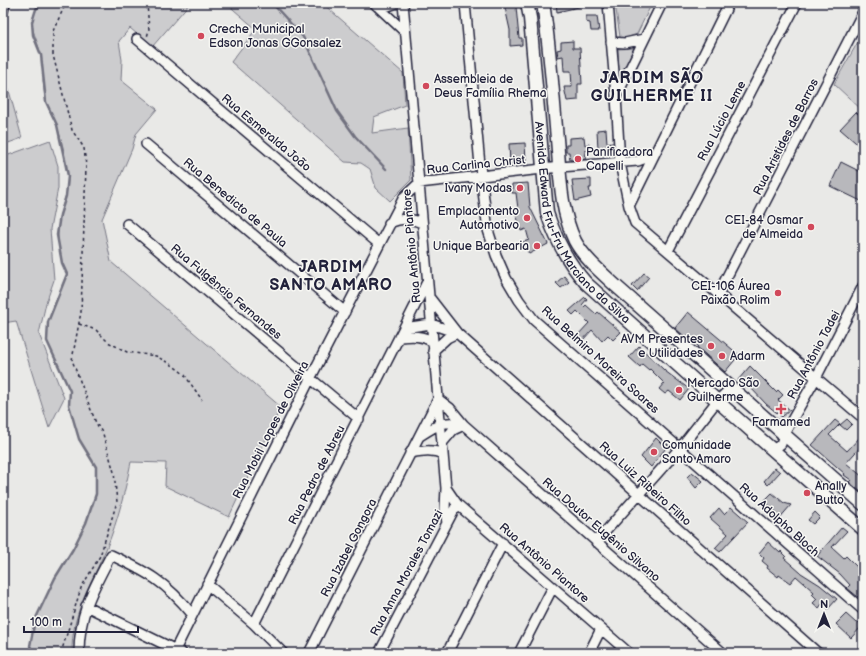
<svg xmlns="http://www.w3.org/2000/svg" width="866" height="656" font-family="'Balsamiq Sans',sans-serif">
  <rect width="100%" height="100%" fill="#e9e9e7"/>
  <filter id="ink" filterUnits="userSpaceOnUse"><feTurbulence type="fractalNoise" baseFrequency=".025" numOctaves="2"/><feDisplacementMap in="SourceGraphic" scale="8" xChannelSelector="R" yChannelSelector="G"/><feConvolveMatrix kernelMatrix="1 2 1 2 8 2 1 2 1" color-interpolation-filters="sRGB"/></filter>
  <g filter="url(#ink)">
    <path fill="#ccccce" stroke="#777784" d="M42 3H190L152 47 130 28 119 41 122 60 121 80 157 109 136 134 132 149 102 219 111 262 281 407 229 517 165 486 166 463 131 462C125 491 118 520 107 547 92 582 71 613 72 653H33L30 646 35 620 55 578 73 549 86 523 96 494V467L79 439 69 405 70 391 47 341 48 322 67 274C58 256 56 234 60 215 63 202 69 190 68 176 68 165 61 138 57 126 54 118 48 110 46 101 42 87 44 71 41 56 37 34 23 23 42 3Z
      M226 3H322L403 73 405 105 374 117 372 133 408 128 411 180 390 201 376 188 370 169 361 163 345 162 231 62 256 29Z
      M615 3H652L637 34 623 39 620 37Z
      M863 33V111L834 84Z
      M638 46 621 80H619L618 49 634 48Z
      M3 69 22 138 3 145Z
      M50 140 58 166V188L50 229 54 280 46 303 39 334 64 398 49 428 16 321 3 323V157Z"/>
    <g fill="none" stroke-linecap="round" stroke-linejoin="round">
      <path stroke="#71717f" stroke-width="2.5" d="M272 3 303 37 337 111 355 136 386 169
        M33 653 30 646 35 620 55 578 73 549 86 523 96 494V467L79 439 69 405 70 391 47 341 48 322 67 274 62 263 57 235 60 215 66 196 68 176 57 125 46 102 41 55 33 35 32 22 36 9 42 3"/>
    </g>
    <path fill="#b8b8bc" stroke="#22223b" d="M504 3H513L516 7 519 38H522V45L510 46V30Z
      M556 3H583V6L557 12Z
      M586 16H597L599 31H591L590 23 586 22Z
      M573 41V48H580L582 84H578V100L567 101 564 87H572L571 71H564L563 56 558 57 557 50 561 49V42Z
      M856 112 863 119V149L840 129Z
      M606 129 607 143 612 142V149H598L597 130Z
      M584 137 585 145 589 144V150L585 151 586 159 570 160 569 152H566V145H569V138Z
      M525 143 526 161H523V163L510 164 509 144Z
      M841 162 863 173V202L830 186Z
      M591 179V188H589L591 197 575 201 572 180Z
      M528 183 530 207 548 244 529 254 523 242 529 240 526 229 521 231 515 210 518 209 516 193H512V184Z
      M644 273 649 277 637 291 632 286Z
      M564 276 569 282 561 288 556 283Z
      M585 297 587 299 582 305 584 307 586 305 596 314 598 312 621 332 613 340 608 335 602 341 592 330 582 341 577 336 589 323 577 311 573 315 569 311Z
      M688 312 739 355 725 372 697 347 698 346 687 336 685 337 675 328Z
      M639 346 665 371 689 389 680 400 669 391 665 394 659 389 664 383 650 369 649 370 642 364 640 367 629 357Z
      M750 366 776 392 778 390 783 395 778 400 790 410 782 417 766 404 750 387 748 388 738 380Z
      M847 419 852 424 846 430 840 425Z
      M835 420 840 424 829 435 847 451 863 434V444L846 463 863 477V494L849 482 851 480 844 475 845 474 812 445Z
      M656 438 666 448 651 467 641 457Z
      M775 468 780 472 768 485 764 481Z
      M692 472 703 481 696 488 687 477Z
      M772 493 784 503 791 505 778 520 773 515 776 512 764 501Z
      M731 507 748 522 720 552 715 548 728 534 710 518 719 508 724 514Z
      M815 512 820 517 813 524 808 520Z
      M842 527 847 531 832 547 844 558 846 556 863 573V592L858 597 847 588 850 585 840 574 817 556Z
      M768 542 780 553 781 551 786 556 784 558 801 573 820 585 837 599 828 609 822 604 819 608 813 603 817 599 812 594 814 592 796 576 790 583 779 575 778 577 767 568 768 566 762 561 764 558 759 553Z
      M846 614 856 623 857 621 862 626 851 638 836 624Z"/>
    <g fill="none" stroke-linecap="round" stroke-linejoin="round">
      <defs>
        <path id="street" d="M374 3 405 32
          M403 3 446 488 457 504 629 653
          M465 3 481 176 488 230 496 255 506 278 519 300 534 320 863 610
          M608 3 616 96 620 163 629 206 635 223 863 418
          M377 6 385 7 397 3
          M3 11 5 3
          M137 39 379 244
          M611 42 625 43 644 39
          M617 95 662 3
          M146 144 345 312
          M629 206 729 3
          M389 223C402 218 410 218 422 223
          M127 224 359 419
          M668 251 797 3
          M718 294 863 12
          M429 297 457 333 447 338 433 351
          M404 328 431 324 457 333 818 653
          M399 337C412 336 422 335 433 342
          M420 436C435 426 444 419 464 425
          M442 443 453 430 464 425
          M773 450 781 444 784 434 816 378 863 286
          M410 453C422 451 432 449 443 454
          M446 488 445 509 447 523
          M596 542 680 448 717 401 731 388
          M207 584 254 624 283 653
          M86 606 182 653
          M254 624 427 282
          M175 650 310 379 404 197 419 183 560 167 638 161 654 155
          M79 653C79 613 93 589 111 555 147 572 166 582 192 614
          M309 653 438 399 450 408 464 425 723 653
          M379 653 457 504
          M447 653 503 543
          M519 653 553 587
          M589 653 601 629"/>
        <g id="secondary">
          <path id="s1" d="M527 3 530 18 547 213C556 240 567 262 586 283L732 414 863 529"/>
          <path d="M543 3C550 48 553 94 557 139 560 172 560 211 575 241 584 258 602 273 616 286L863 504"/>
        </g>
      </defs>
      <use href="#street" stroke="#22223b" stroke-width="12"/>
      <use href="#secondary" stroke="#22223b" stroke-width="15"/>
      <path stroke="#22223b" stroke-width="1.5" stroke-dasharray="3 3" stroke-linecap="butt" d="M147 3 149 30 147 37
        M79 324 96 330 108 342 127 352 156 356 172 365 184 374 202 400
        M61 653 81 588 100 556 117 502 114 472 103 434 96 423 72 360 81 312 86 166 84 148 72 130 53 55V31L66 3"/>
      <use href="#street" stroke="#f6f6f2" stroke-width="9"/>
      <use href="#secondary" stroke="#f6f6f2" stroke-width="12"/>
    </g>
  </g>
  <g fill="#d1495b" stroke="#f6f6f2" stroke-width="1.5">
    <circle cx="201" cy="36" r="4"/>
    <circle cx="426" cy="86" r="4"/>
    <circle cx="578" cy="159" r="4"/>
    <circle cx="520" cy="188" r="4"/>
    <circle cx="527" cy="218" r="4"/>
    <circle cx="811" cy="227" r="4"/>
    <circle cx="537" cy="246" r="4"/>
    <circle cx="778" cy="293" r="4"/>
    <circle cx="711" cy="346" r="4"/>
    <circle cx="722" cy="356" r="4"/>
    <circle cx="679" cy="390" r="4"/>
    <path d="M779 403h4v4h4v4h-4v4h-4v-4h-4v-4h4z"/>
    <circle cx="654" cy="452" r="4"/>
    <circle cx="807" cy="493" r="4"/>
  </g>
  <g text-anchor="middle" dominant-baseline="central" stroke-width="3" stroke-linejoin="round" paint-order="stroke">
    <g font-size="12" fill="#22223b" stroke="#f6f6f2" text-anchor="start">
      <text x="209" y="29">Creche Municipal<tspan x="209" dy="14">Edson Jonas GGonsalez</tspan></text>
      <text x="434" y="79">Assembleia de<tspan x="434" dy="14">Deus Família Rhema</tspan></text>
      <text x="586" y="152">Panificadora<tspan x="586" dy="14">Capelli</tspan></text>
      <text x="512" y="188" text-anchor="end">Ivany Modas</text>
      <text x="519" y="211" text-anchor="end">Emplacamento<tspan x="519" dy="14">Automotivo</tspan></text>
      <text x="803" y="220" text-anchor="end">CEI-84 Osmar<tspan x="803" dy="14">de Almeida</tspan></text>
      <text x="529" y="246" text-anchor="end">Unique Barbearia</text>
      <text x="770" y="286" text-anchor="end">CEI-106 Áurea<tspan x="770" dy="14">Paixão Rolim</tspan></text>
      <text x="703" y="339" text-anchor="end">AVM Presentes<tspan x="703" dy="14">e Utilidades</tspan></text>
      <text x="730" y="356">Adarm</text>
      <text x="687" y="383">Mercado São<tspan x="687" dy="14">Guilherme</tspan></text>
      <text x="781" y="422" text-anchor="middle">Farmamed</text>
      <text x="662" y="445">Comunidade<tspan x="662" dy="14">Santo Amaro</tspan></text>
      <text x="815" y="486">Anally<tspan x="815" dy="14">Butto</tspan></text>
    </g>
    <g font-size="12" fill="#22223b" stroke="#f6f6f2">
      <text transform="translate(722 121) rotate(-62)">Rua Lúcio Leme</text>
      <text transform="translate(266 133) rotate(40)">Rua Esmeralda João</text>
      <text transform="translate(786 137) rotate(-63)">Rua Aristides de Barros</text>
      <text transform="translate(476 165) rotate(-6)">Rua Carlina Christ</text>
      <text transform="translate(235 203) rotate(40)">Rua Benedicto de Paula</text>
      <text stroke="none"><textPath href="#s1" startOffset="234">Avenida Edward Fru-Fru Marciano da Silva</textPath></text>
      <text transform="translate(412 246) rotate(-95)">Rua Antônio Piantore</text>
      <text transform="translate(226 292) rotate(40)">Rua Fulgêncio Fernandes</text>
      <text transform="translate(814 355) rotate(-62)">Rua Antônio Tadei</text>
      <text transform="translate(600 360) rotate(42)">Rua Belmiro Moreira Soares</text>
      <text transform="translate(271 430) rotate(-63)">Rua Mobil Lopes de Oliveira</text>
      <text transform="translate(317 475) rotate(-63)">Rua Pedro de Abreu</text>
      <text transform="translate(645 484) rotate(42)">Rua Luiz Ribeiro Filho</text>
      <text transform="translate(779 520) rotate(42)">Rua Adolpho Bloch</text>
      <text transform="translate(601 530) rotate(41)">Rua Doutor Eugênio Silvano</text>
      <text transform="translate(349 548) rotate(-63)">Rua Izabel Gongora</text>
      <text transform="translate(544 563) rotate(41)">Rua Antônio Piantore</text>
      <text transform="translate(407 573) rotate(-62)">Rua Anna Morales Tomazi</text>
    </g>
    <g font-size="16" font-weight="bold" letter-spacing="1" fill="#22223b" stroke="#f6f6f2">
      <text x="652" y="78">JARDIM SÃO<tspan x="652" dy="18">GUILHERME II</tspan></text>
      <text x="331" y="267">JARDIM<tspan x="331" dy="18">SANTO AMARO</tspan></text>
    </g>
  </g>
  <rect width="866" height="656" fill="none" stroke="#f6f6f2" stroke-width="16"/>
  <rect x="8" y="8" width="850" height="640" fill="none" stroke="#22223b" stroke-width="1.5" filter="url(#ink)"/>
  <g transform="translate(824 614)" stroke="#f6f6f2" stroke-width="3" paint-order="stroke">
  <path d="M0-3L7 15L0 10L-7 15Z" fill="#22223b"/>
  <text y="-6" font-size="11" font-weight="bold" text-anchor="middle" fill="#22223b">N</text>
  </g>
  <path d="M24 626v6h114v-6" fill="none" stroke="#22223b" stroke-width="2"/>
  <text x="30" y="626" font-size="12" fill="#22223b" stroke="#f6f6f2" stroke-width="3" paint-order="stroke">100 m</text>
</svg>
